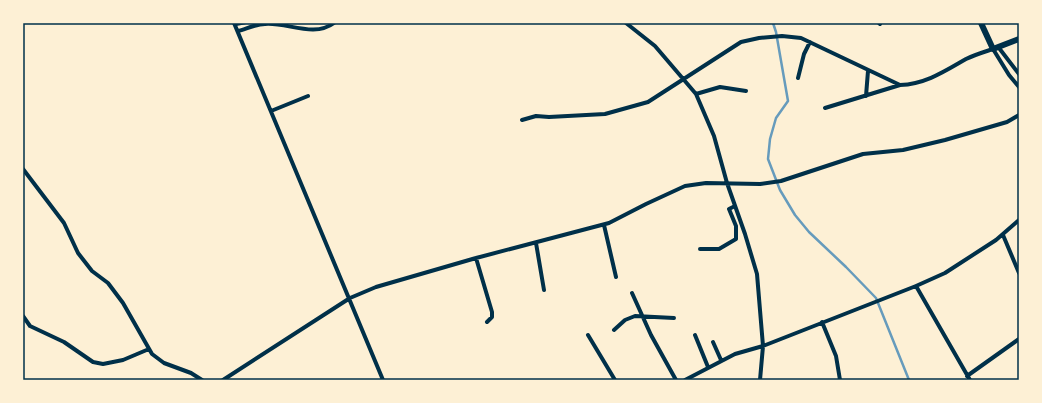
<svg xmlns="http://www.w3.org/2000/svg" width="1042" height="403" font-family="Signika,sans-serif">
  <rect width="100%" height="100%" fill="#fdf0d5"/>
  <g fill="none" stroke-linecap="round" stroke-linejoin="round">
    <path stroke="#669bbc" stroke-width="2.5" d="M773 23 776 32 788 101 776 118 770 139 768 159 780 190 795 215 809 232 846 267 876 298 909 380"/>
    <path stroke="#003049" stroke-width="2.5" d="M235 25 245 23"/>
    <path stroke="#003049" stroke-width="4" d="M234 23 383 380
      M626 23 655 46 696 94 714 136 727 183 745 234 757 274 763 346 760 380
      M879 23 880 24
      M238 31C246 29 256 24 265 24 287 22 314 38 334 23
      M999 48 1019 74
      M798 78 804 54 810 42
      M696 94 720 87 746 91
      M866 96 868 71
      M825 108 900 85
      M271 111 308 96
      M522 120 536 116 549 117 605 114 648 102 741 42 759 38 782 36 801 38 900 85C926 84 945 71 966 59 974 55 984 52 993 49L1009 75 1019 87
      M23 169 64 223 78 253 92 271 108 283 123 303 152 354 164 363 191 373 202 380
      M604 225 616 277
      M1003 235 1019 273
      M536 243 544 290
      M700 249H719L736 239V226L729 209 735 206
      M476 258 492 312V317L487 322
      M916 286 970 380
      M632 293 651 335 676 380
      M23 316 30 326 64 342 93 362 103 364 123 360 149 349
      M822 322 836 356 840 380
      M614 330 625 320 635 316 674 318
      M588 335 615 380
      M695 335 708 367
      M713 342 721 360
      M967 376 1019 339
      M223 380 350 298 376 287 476 258 609 223 646 204 685 186 706 183 760 184 781 181 863 154 903 150 945 140 1007 122 1019 115
      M685 380 735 354 763 346 916 286 945 273 996 240 1019 220"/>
    <path stroke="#003049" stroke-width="6" d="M981 23 993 49 1019 39"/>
  </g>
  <rect width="1042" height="403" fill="none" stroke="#fdf0d5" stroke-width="48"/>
  <rect x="24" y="24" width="994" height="355" fill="none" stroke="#003049" stroke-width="1.5"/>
</svg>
